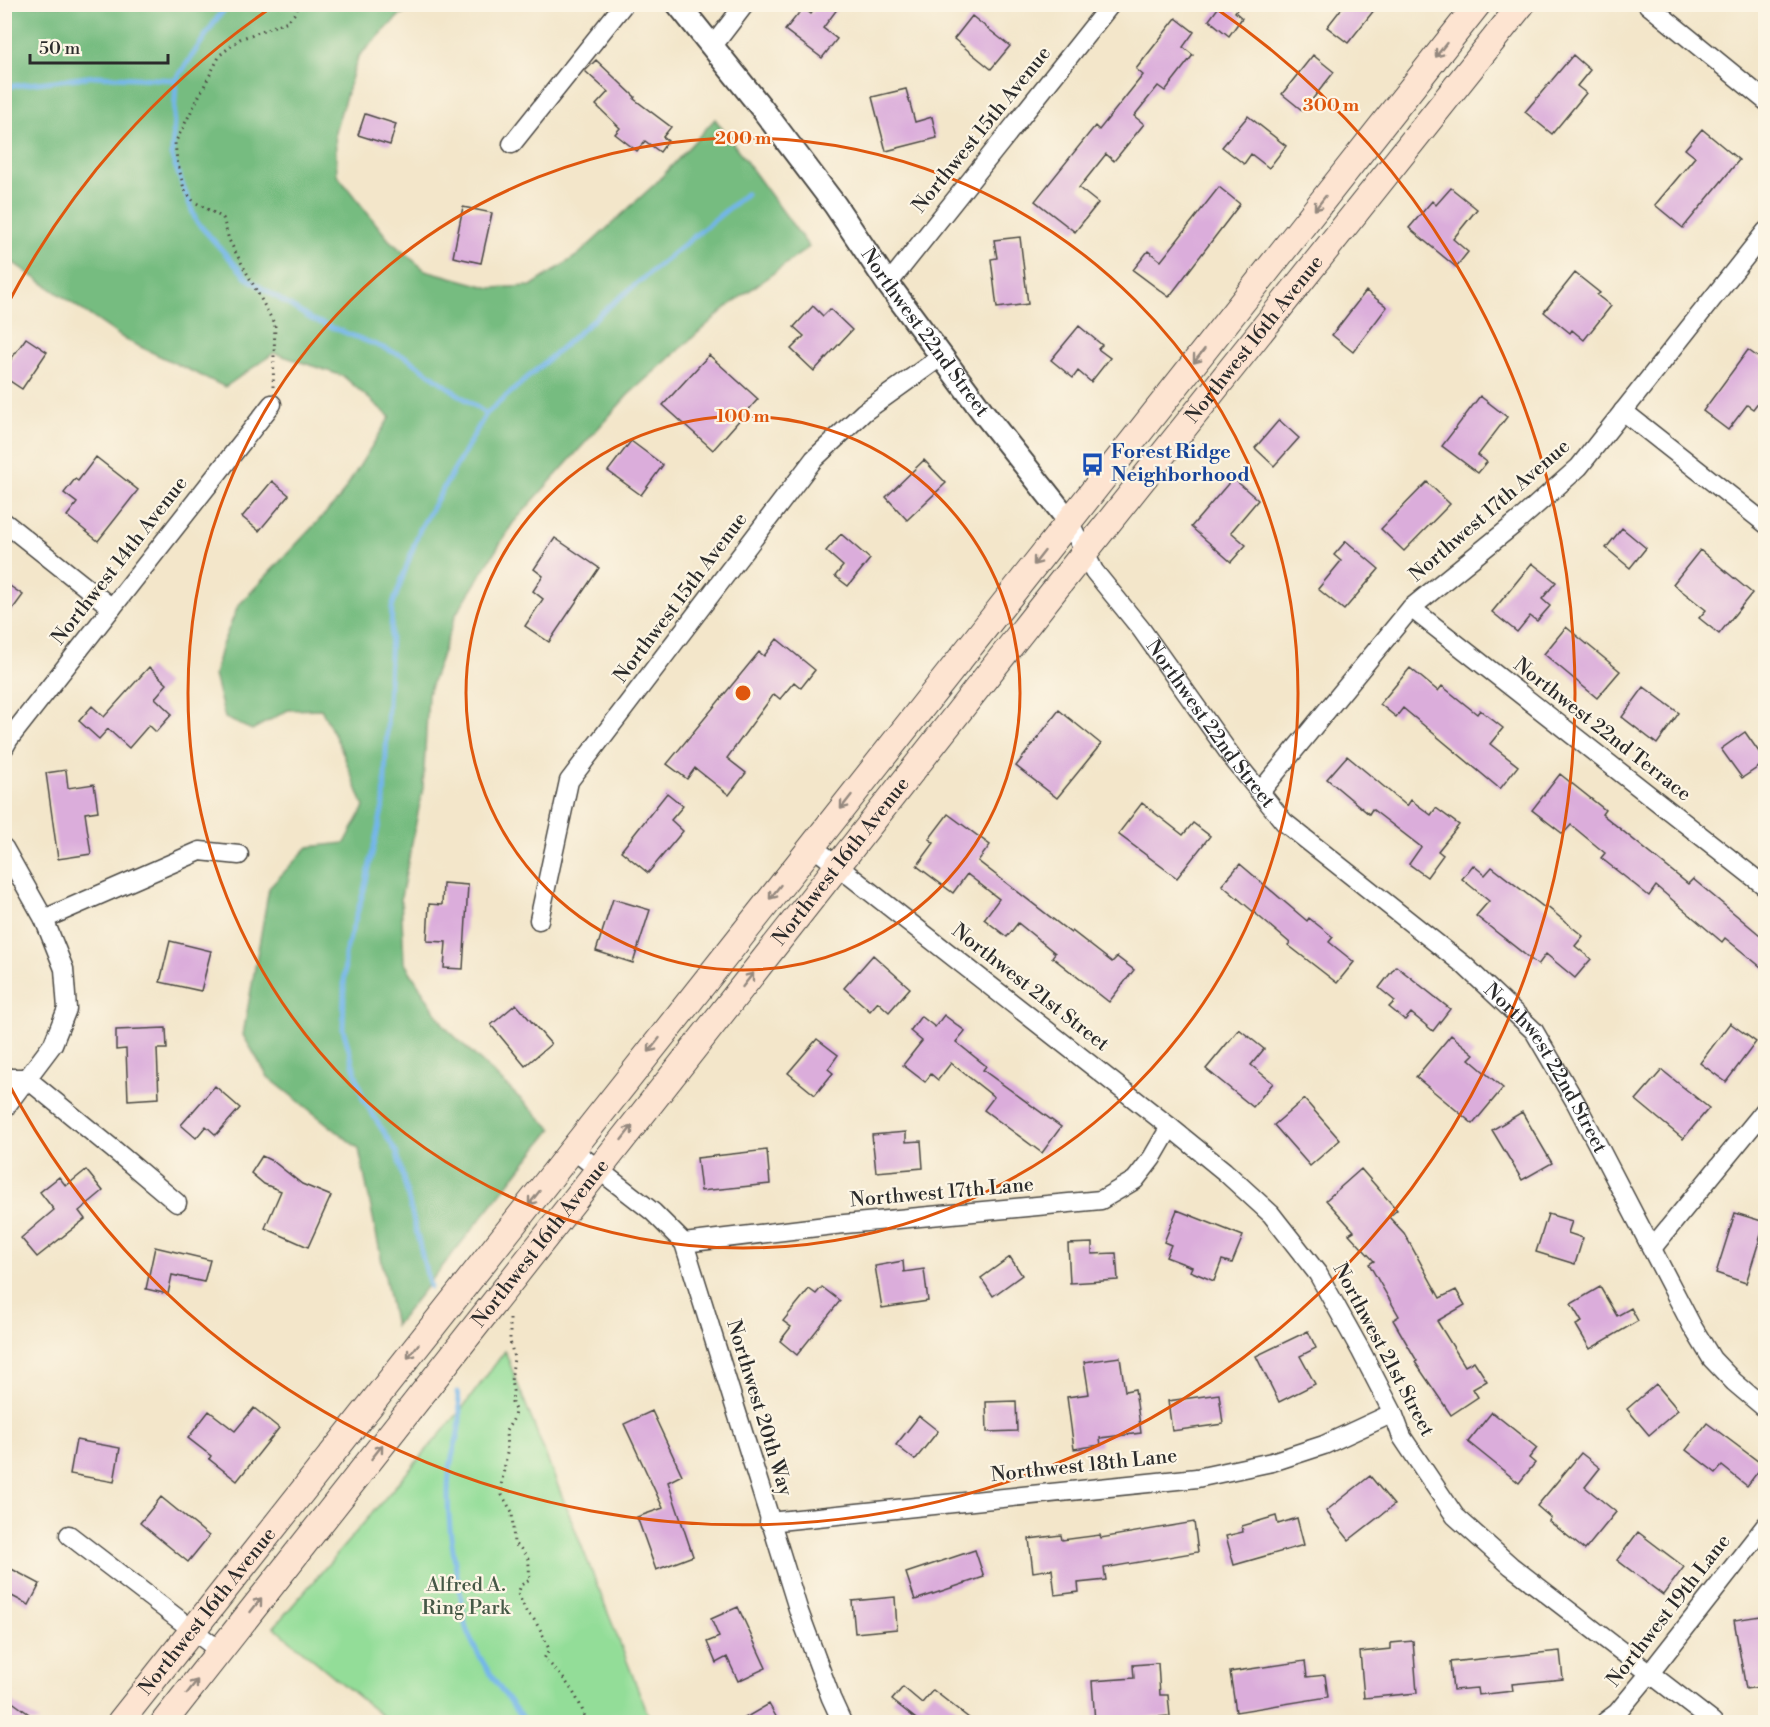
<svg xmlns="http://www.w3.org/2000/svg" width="1770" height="1727" font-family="'Libre Bodoni',serif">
  <rect width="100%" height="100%" fill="#fcf5e5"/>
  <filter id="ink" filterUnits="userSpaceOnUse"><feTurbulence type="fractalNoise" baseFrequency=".0167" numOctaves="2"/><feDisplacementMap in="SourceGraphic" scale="12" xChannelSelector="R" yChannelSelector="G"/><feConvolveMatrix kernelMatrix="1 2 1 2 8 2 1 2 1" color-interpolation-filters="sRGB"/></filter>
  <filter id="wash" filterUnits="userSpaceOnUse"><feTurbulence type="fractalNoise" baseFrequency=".008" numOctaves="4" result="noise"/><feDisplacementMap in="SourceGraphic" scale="24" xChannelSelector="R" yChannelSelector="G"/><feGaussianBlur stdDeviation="1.35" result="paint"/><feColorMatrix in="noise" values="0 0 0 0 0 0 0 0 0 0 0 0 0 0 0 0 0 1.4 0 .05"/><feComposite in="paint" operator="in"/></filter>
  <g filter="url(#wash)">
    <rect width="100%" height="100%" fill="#f3e6ca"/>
    <path fill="#93dd98" stroke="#5f8462" stroke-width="1.5" d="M505 1351 513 1372 651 1722H389L274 1627 461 1410Z"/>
    <path fill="#76bc80" stroke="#507456" stroke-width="1.5" d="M4 5H414L398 17 358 57 335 131 337 175 389 240 425 270 491 288 531 286 578 255 656 183 715 119 809 247 727 307 628 395 513 523 456 614 428 694 423 788 401 897 404 962 445 1027 552 1129 395 1326 359 1149 268 1077 243 1035 269 888 308 847 345 843 364 807 340 746 321 709 288 710 252 730 225 718 214 675 222 645 238 606 339 499 390 417 343 376 274 353 225 387 126 340 5 257 4 220 7 197 4 195Z"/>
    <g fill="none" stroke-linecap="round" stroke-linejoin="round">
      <path stroke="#73b6e9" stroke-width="5" d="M230 4 218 17 176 80 172 157 196 221 248 279 311 319 406 357 486 414 420 529 392 607 384 802 364 890 345 954 343 1029 363 1099 397 1153 430 1287
        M4 87 96 76 176 80
        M486 414 601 313 746 194
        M457 1392C466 1428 453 1441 449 1474 445 1514 454 1557 461 1597 463 1609 463 1623 468 1633 482 1666 504 1694 525 1722"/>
    </g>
    <g id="blocks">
      <path fill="#dbaddb" d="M818 4H841L823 28 837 39 822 58 785 30 803 8 811 14Z
        M1221 4H1241L1235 12 1242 18 1229 36 1209 20Z
        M1345 4H1379L1348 43 1327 27Z
        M972 16 1010 46 991 69 954 39Z
        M1176 18 1194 32 1183 47 1193 55 1165 91 1158 86 1134 116 1144 124 1114 161 1106 154 1079 188 1098 203 1075 232 1035 201 1095 126 1099 130 1143 75 1136 69Z
        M1313 55 1334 72 1303 111 1282 94Z
        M1573 55 1590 70 1577 86 1586 93 1552 134 1525 112Z
        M596 60 635 97 634 99 671 127 663 137 668 141 660 152 645 141 637 151 615 134 620 128 596 105 608 92 585 71Z
        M906 89 915 122 932 117 937 138 886 151 872 97Z
        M365 114 396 124 390 145 358 135Z
        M1248 116 1286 146 1269 168 1251 154 1244 164 1222 147Z
        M1702 129 1739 160 1683 228 1655 205 1695 157 1685 149Z
        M1219 187 1240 204 1169 297 1133 270 1148 251 1161 261Z
        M1451 188 1477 209 1453 239 1468 252 1456 267 1409 228 1432 201 1436 205Z
        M463 207 492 213 481 263 453 257Z
        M1020 237 1028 304 997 308 991 259 997 258 994 240Z
        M1575 273 1600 293 1597 295 1611 306 1584 340 1572 330 1570 333 1544 312Z
        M1366 291 1387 307 1353 352 1332 335Z
        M813 306 823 316 830 309 852 330 814 371 791 349 804 336 794 327Z
        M1079 326 1102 345 1098 349 1110 358 1091 382 1078 371 1073 378 1051 360Z
        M26 338 47 352 22 389 4 377V369Z
        M1748 350 1766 363V392L1753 409 1747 405 1728 430 1703 411Z
        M709 355 758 399 713 450 663 405Z
        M1480 396 1507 417 1478 455 1487 462 1478 473 1442 446Z
        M1279 420 1299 438 1274 466 1255 448Z
        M631 441 663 465 641 495 608 471Z
        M96 457 138 490 98 541 67 516 77 503 64 493 75 479 78 481Z
        M924 460 946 483 907 520 886 497Z
        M1233 478 1258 500 1231 532 1246 545 1231 562 1191 527Z
        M272 481 289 495 259 531 242 517Z
        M1427 482 1450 504 1404 551 1381 529Z
        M1622 528 1646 548 1630 568 1606 548Z
        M841 534 870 559 848 586 835 576 843 566 826 551Z
        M555 538 599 568 549 642 525 626 543 599 533 591 543 576 534 569Z
        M1346 541 1379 569 1344 610 1318 589 1341 561 1334 555Z
        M1700 550 1752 593 1719 634 1699 618 1706 610 1673 584Z
        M1532 563 1556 582 1542 599 1550 606 1537 621 1530 616 1517 632 1492 612Z
        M4 582 23 595 4 621Z
        M1566 627 1620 671 1597 698 1544 654Z
        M777 639 815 670 801 688 794 682 780 699 774 694 727 758 746 773 729 795 695 768 687 779 667 764 759 652 764 656Z
        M149 667 167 684 155 698 172 714 156 732 149 725 129 748 108 729 99 739 79 721 92 706 104 717Z
        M1410 668 1438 691 1442 686 1477 714 1480 710 1503 728 1490 744 1518 766 1500 789 1403 708 1396 717 1380 704Z
        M1644 687 1679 713 1657 744 1622 717Z
        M1059 710 1101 744 1057 798 1016 766Z
        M1745 732 1766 762 1742 778 1721 749Z
        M1347 756 1407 806 1411 800 1431 815 1436 808 1459 825 1438 851 1443 855 1427 877 1409 864 1421 847 1372 809 1369 814 1327 779Z
        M66 770 68 788 94 784 98 811 85 813 91 854 58 859 46 773Z
        M1560 774 1605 810 1602 814 1688 884 1693 879 1766 940V971L1725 938 1722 942 1656 886 1649 896 1601 858 1605 853 1571 825 1563 834 1532 810Z
        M667 793 683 806 671 820 683 831 648 873 621 851Z
        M1142 803 1183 835 1193 823 1210 836 1177 878 1118 834Z
        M948 814 990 845 978 861 1071 933 1072 931 1112 962 1117 957 1134 970 1109 1002 1052 957 1055 953 1018 923 1007 937 984 919 999 899 967 874 953 893 917 866 934 843 929 839Z
        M1240 864 1307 921 1309 918 1333 937 1329 942 1354 962 1337 983 1288 945 1290 943 1222 885Z
        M1473 865 1485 875 1492 867 1545 908 1546 906 1583 936 1575 946 1591 959 1575 978 1546 954 1538 965 1476 916 1489 901 1462 879Z
        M443 883 468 885 463 969 444 968 446 942 427 941 429 904 442 905Z
        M613 899 650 910 633 963 596 951Z
        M170 941 211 951 201 991 160 982Z
        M873 955 910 988 889 1012 878 1002 870 1011 844 988Z
        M1396 966 1450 1009 1433 1031 1411 1013 1405 1020 1389 1007 1395 1001 1379 988Z
        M516 1004 551 1044 525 1066 491 1025Z
        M944 1015 965 1031 956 1042 986 1066 983 1070 1061 1127 1042 1153 984 1110 994 1097 951 1063 938 1080 931 1074 925 1082 903 1065 922 1041 910 1031 921 1016 935 1027Z
        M1730 1023 1756 1042 1726 1082 1700 1063Z
        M166 1028 167 1049H157L159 1098 128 1100 126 1049 116 1050V1030Z
        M1239 1029 1264 1049 1251 1065 1273 1083 1253 1107 1206 1069Z
        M1451 1035 1474 1054 1469 1059 1503 1088 1473 1124 1416 1077Z
        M817 1039 838 1055 828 1069 833 1073 815 1095 788 1073Z
        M1662 1070 1709 1108 1683 1139 1636 1100Z
        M215 1086 240 1108 216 1135 206 1126 196 1138 181 1125Z
        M1304 1099 1340 1140 1310 1166 1274 1125Z
        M1522 1112 1552 1163 1522 1180 1492 1130Z
        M906 1132V1142L921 1141 923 1168 876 1172 872 1135Z
        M767 1150 770 1184 701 1191 697 1158Z
        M262 1156 274 1162 302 1184 331 1196 308 1247 265 1228 281 1191 264 1184 251 1173Z
        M1361 1169 1397 1210 1389 1217 1404 1233 1440 1298 1456 1290 1465 1305 1437 1321 1465 1366 1474 1361 1487 1381 1473 1389 1478 1397 1451 1415 1415 1362 1417 1361 1393 1320 1399 1316 1369 1264 1374 1261 1349 1234 1354 1231 1326 1200Z
        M86 1170 103 1191 79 1211 85 1219 37 1257 21 1238 54 1210 40 1192 59 1177 66 1186Z
        M1177 1210 1243 1236 1232 1263 1222 1260 1214 1281 1190 1271 1192 1267 1166 1257 1171 1245 1164 1242Z
        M1735 1213 1765 1222 1746 1283 1716 1273Z
        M1548 1214 1572 1221 1568 1233 1583 1238 1575 1264 1536 1252Z
        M1092 1243V1254L1116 1253 1118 1280 1070 1283 1068 1244Z
        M155 1247 210 1260 204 1282 172 1275 168 1294 146 1289Z
        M1010 1257 1022 1275 993 1296 981 1278Z
        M903 1261 904 1272 924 1269 928 1301 882 1308 875 1266Z
        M822 1287 840 1301 797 1355 780 1341 791 1327 783 1321 809 1289 816 1294Z
        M1600 1287 1617 1316 1631 1308 1638 1321 1590 1349 1576 1325 1582 1322 1571 1304Z
        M1308 1331 1316 1348 1300 1356 1315 1384 1279 1402 1256 1356Z
        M1120 1357 1125 1391 1135 1389 1141 1433 1100 1438 1101 1445 1074 1449 1067 1397 1089 1394 1084 1362Z
        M1656 1384 1678 1410 1649 1435 1627 1409Z
        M1219 1394 1223 1424 1172 1431 1168 1401Z
        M1016 1401 1017 1431 987 1432 986 1402Z
        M254 1408 279 1428 237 1481 209 1459 211 1456 188 1438 209 1411 235 1431Z
        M652 1411 682 1475 668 1482 693 1556 656 1570 637 1517 663 1508 624 1424Z
        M1492 1412 1537 1448 1529 1458 1535 1463 1519 1483 1468 1442Z
        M919 1416 938 1431 915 1460 896 1445Z
        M1707 1423 1763 1465 1747 1486 1722 1466 1716 1473 1686 1450Z
        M76 1440 120 1448 114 1482 70 1474Z
        M1581 1453 1600 1468 1585 1487 1616 1512 1585 1550 1549 1521 1551 1518 1537 1506Z
        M1370 1476 1394 1505 1349 1540 1326 1511Z
        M161 1497 209 1536 188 1562 140 1523Z
        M1276 1516 1278 1524 1297 1518 1304 1545 1234 1565 1226 1536 1243 1532 1242 1526Z
        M1194 1522 1198 1552 1104 1568 1106 1580 1078 1583 1079 1592 1055 1595 1052 1569 1033 1572 1029 1539 1061 1535 1062 1540 1100 1535 1101 1538Z
        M1638 1532 1684 1567 1663 1595 1617 1560Z
        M975 1550 984 1577 915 1600 906 1573Z
        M4 1565 40 1584 29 1605 4 1592Z
        M895 1597 897 1629 855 1633 852 1601Z
        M738 1607 766 1668 738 1681 727 1657 716 1663 707 1642 719 1637 711 1619Z
        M1760 1616 1763 1633 1766 1632V1686L1746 1689 1734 1620Z
        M1413 1641 1417 1693 1364 1698 1360 1652 1391 1649V1643Z
        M1560 1651 1563 1679 1512 1684 1513 1691 1478 1695 1477 1688 1453 1690 1450 1662Z
        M1305 1661 1307 1677 1325 1675 1328 1697 1236 1712 1230 1672Z
        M1158 1663 1160 1695H1168L1170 1716 1095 1722 1092 1681 1134 1678 1133 1665Z
        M903 1687 922 1703 933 1690 974 1722H920L892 1700Z
        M11 1701 40 1722H4V1710Z
        M769 1704 779 1722H738Z"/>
    </g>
  </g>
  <g filter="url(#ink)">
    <use href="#blocks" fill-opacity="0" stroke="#494743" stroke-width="1.5"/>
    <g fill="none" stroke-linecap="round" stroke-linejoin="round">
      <defs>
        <g id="minor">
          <path d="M1647 4 1766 101"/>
          <path d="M712 47 745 4"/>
          <path d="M512 144 624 4"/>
          <path d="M888 284 1111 4"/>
          <path d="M1623 411 1766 524"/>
          <path id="s1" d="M1069 521 1094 571 1141 629 1234 760 1284 822 1464 965 1534 1031 1576 1103 1692 1326 1712 1359 1734 1382 1766 1409"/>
          <path d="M4 522 112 608"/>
          <path d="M1411 608 1766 887"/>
          <path d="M4 748 9 739 272 404"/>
          <path d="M1260 792 1411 608 1517 522 1579 467 1766 231"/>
          <path d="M812 846 1170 1127 1224 1171 1271 1214 1318 1274 1361 1351 1393 1413 1402 1437 1455 1516 1511 1566 1713 1722"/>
          <path d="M4 848 44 919 64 969 67 1009 53 1044 4 1109"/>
          <path d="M44 919 200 851 239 855"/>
          <path d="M539 920 569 781 814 459 864 412 942 356"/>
          <path d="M4 1075 8 1078H26L113 1149 177 1203"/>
          <path d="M572 1149 653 1212 684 1243 799 1612 831 1698 842 1722"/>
          <path d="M684 1243 834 1225 1101 1200 1135 1180 1152 1158 1170 1127"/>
          <path d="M1653 1247 1766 1109"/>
          <path d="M769 1522 1197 1478 1272 1462 1324 1445 1393 1413"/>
          <path d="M69 1535 220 1651"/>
          <path d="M1605 1722 1617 1713 1650 1673 1766 1525"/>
        </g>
        <g id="tertiary">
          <path id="s2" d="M678 4 760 106 835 205 888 284 982 411 1069 521"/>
        </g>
        <g id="secondary">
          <path id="s3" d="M120 1722 1478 4"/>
          <path id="s4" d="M164 1722 1053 592 1522 4"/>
        </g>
      </defs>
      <use href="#minor" stroke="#494743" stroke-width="21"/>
      <use href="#tertiary" stroke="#494743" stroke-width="26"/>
      <use href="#secondary" stroke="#494743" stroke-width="28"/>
      <path stroke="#494743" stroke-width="3" stroke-dasharray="1.5 4.5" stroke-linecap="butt" d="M273 387 275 325 229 240 223 218 193 201 184 189 177 160 175 143 220 55 240 39 288 21 296 12 299 4
        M510 1319V1341L514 1358 511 1381 513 1391 512 1403 515 1410 514 1418 506 1431 507 1453 501 1486 502 1495 512 1512 514 1544C532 1556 528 1561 530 1580L521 1585 518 1594 526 1611 533 1618 541 1631 549 1649 544 1659C562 1673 582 1701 586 1722"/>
      <use href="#minor" stroke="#fff" stroke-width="18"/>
      <use href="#tertiary" stroke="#fff" stroke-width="22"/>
      <use href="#secondary" stroke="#fde4d1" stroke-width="26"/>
    </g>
    <defs><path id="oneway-shaft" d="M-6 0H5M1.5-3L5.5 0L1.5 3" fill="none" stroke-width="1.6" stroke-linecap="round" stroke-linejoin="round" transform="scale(1.5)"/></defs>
    <g stroke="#94887e">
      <use href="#oneway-shaft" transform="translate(1441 50) rotate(128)"/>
      <use href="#oneway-shaft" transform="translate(1320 203) rotate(128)"/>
      <use href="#oneway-shaft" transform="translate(1199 356) rotate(128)"/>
      <use href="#oneway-shaft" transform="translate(1039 558) rotate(128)"/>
      <use href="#oneway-shaft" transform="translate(846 802) rotate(128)"/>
      <use href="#oneway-shaft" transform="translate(775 892) rotate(128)"/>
      <use href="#oneway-shaft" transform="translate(748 980) rotate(-52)"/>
      <use href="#oneway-shaft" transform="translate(654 1045) rotate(128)"/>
      <use href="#oneway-shaft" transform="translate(627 1133) rotate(-52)"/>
      <use href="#oneway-shaft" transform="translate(534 1198) rotate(128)"/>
      <use href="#oneway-shaft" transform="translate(413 1351) rotate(128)"/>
      <use href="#oneway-shaft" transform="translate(377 1452) rotate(-52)"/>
      <use href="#oneway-shaft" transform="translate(256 1605) rotate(-52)"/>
      <use href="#oneway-shaft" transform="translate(192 1687) rotate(-52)"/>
    </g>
  </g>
  <g fill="none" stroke="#df570e" stroke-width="3">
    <circle cx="743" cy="693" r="277"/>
    <circle cx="743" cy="693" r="555"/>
    <path d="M5 309A832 832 0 0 1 272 7M1214 7A832 832 0 1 1 5 1077"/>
  </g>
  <defs>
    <symbol id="bus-bare" viewBox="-9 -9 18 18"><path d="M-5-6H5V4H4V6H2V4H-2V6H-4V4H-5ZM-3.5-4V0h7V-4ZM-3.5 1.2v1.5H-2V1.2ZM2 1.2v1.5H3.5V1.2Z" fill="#1a4fb4" stroke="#fcf5e5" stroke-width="2.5" paint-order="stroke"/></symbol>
  </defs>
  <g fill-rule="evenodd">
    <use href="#bus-bare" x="1076" y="448" width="33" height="33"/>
  </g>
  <g text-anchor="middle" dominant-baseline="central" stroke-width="4.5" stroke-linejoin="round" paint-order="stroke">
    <g font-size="20" fill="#2b2b2b" stroke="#fcf5e5">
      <text transform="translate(982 130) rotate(-51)">Northwest 15th Avenue</text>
      <text stroke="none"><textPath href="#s2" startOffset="411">Northwest 22nd Street</textPath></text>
      <text stroke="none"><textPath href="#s4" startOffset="1761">Northwest 16th Avenue</textPath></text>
      <text transform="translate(1490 511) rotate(-41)">Northwest 17th Avenue</text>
      <text transform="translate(120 561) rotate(-52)">Northwest 14th Avenue</text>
      <text transform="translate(681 598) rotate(-53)">Northwest 15th Avenue</text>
      <text stroke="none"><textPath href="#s1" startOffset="248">Northwest 22nd Street</textPath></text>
      <text transform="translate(1602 730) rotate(38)">Northwest 22nd Terrace</text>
      <text stroke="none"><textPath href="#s4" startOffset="1095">Northwest 16th Avenue</textPath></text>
      <text transform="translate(1030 988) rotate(38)">Northwest 21st Street</text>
      <text stroke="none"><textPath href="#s1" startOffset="734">Northwest 22nd Street</textPath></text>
      <text transform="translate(942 1193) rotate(-5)">Northwest 17th Lane</text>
      <text stroke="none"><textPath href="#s4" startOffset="609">Northwest 16th Avenue</textPath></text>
      <text transform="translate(1383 1350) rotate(62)">Northwest 21st Street</text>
      <text transform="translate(759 1408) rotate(73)">Northwest 20th Way</text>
      <text transform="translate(1084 1466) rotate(-6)">Northwest 18th Lane</text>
      <text transform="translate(1669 1611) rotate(-52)">Northwest 19th Lane</text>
      <text stroke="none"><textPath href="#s3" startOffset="141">Northwest 16th Avenue</textPath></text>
    </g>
    <g font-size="20" font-weight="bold" fill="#164399" stroke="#fcf5e5" text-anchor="start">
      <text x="1111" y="452">Forest Ridge<tspan x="1111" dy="23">Neighborhood</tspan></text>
    </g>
    <g font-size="20" fill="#455846" stroke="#fcf5e5">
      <text x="466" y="1585">Alfred A.<tspan x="466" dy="23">Ring Park</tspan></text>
    </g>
  </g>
  <circle cx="743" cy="693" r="9" fill="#df570e" stroke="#fcf5e5" stroke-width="3"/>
  <g font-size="18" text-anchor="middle" font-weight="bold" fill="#df570e" stroke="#fcf5e5" stroke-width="4.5" stroke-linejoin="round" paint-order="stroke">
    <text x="1331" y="111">300 m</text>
    <text x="743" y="144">200 m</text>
    <text x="743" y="422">100 m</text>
  </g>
  <rect width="1770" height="1727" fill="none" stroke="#fcf5e5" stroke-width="24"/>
  <path d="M30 54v9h138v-9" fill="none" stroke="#2b2b2b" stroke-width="3"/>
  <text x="39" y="54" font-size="18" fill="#2b2b2b" stroke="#fcf5e5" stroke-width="4.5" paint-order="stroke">50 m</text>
</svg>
